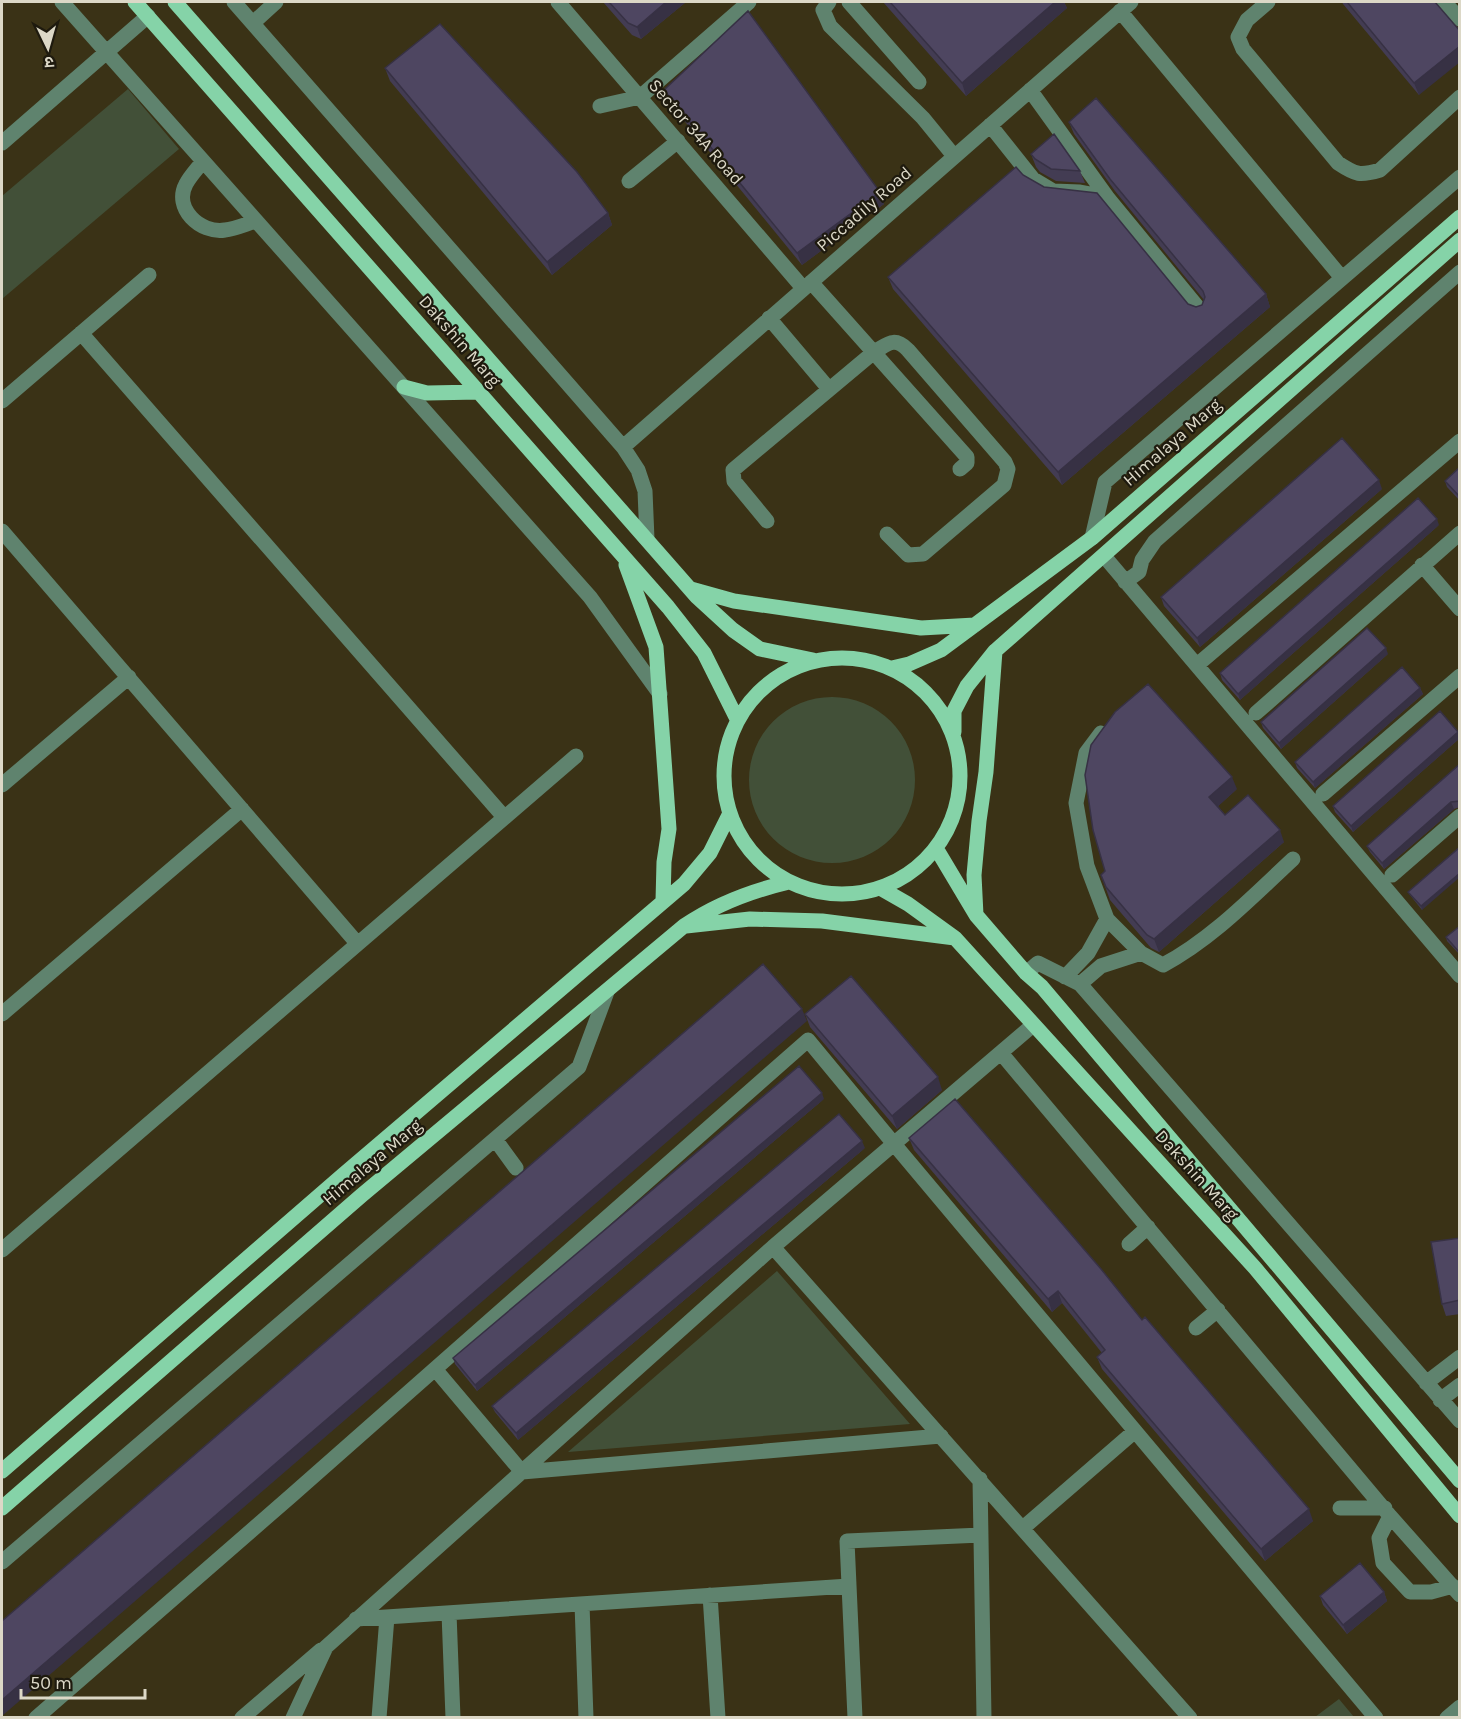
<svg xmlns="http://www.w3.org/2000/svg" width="1461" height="1719" font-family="Karla,'Noto Sans Devanagari',sans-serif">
  <rect width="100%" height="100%" fill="#3a3216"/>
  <path fill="#425038" d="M128 89 179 149 2 299V196Z
    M749 780a83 83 0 1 1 166 0a83 83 0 1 1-166 0Z
    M777 1271 910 1424 568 1452Z
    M1339 1699 1354 1717H1315Z"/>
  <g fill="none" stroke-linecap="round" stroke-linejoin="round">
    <path stroke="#5f836e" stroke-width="15" d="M62 2 590 597 660 694
      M234 2 623 447 638 470 645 491 647 539
      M558 2 803 288
      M829 2 823 10 830 26 923 118 954 156
      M849 2 919 82
      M1268 2 1247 20 1238 37 1243 49 1338 163C1356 175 1360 176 1380 170L1460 97
      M1444 2 1460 19
      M1120 11 1342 278
      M253 23 276 2
      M1030 90 1107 197
      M600 106 640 97 749 2
      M990 125 1033 179 1053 191 1080 192 1107 197 1200 310
      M2 143 148 16
      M203 161C198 168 190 176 186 184 173 208 200 234 225 230 235 229 246 224 256 221
      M629 181 678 141
      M811 282 967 457V463L960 469
      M769 318 829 389
      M81 333 504 817
      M2 401 149 275
      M623 447 1131 2
      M767 521 734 481 733 470 874 352C888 344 894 336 908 350L1005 462 1008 469 1004 485 923 554 908 555 887 534
      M2 531 357 943
      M1092 538 1105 482 1460 177
      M1104 556 1460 976
      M1422 565 1460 609
      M1125 582 1139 572 1142 560 1155 541 1460 272
      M1197 665 1460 441
      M1256 713 1460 533
      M1101 733 1086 753 1076 803 1087 866 1107 919 1141 953 1163 965C1212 939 1253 896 1293 859
      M2 785 129 677
      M1323 794 1460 676
      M1392 875 1460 816
      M1026 973 1038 963 1080 984 1460 1421
      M1065 977 1088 953 1107 919
      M1080 984 1101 966 1141 953
      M2 1014 242 809
      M1001 1053 1390 1516 1460 1595
      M495 1139 516 1168
      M1129 1244 1148 1227
      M773 1247 1190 1718
      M2 1250 576 756
      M1196 1328 1218 1310
      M435 1369 522 1472 941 1436
      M1426 1383 1460 1357
      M1440 1400 1460 1385
      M980 1479 984 1718
      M1340 1508H1385
      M1390 1516 1379 1538 1383 1563 1410 1592H1431L1453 1586
      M1023 1528 1135 1431
      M2 1562 579 1067 607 992
      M710 1595 718 1718
      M582 1604 586 1718
      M449 1613 453 1718
      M356 1619 849 1586
      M36 1718 291 1496 808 1040 894 1144 1376 1718
      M242 1718 321 1650
      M293 1718 326 1647 773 1247 1033 1025
      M379 1718 387 1617
      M855 1718 847 1541 981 1535
      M1447 1718 1460 1707"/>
    <path stroke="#85d3a8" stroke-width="15" d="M135 2 668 607 704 653 737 719
      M175 2 697 597 733 630 760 649 813 660
      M404 387 427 393 479 392
      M626 565 656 647 669 829 664 862 663 901
      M691 589 734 601 921 628 975 625
      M724 776a118 118 0 1 1 236 0a118 118 0 1 1-236 0Z
      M892 668 909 664 941 650 1092 538 1460 217
      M954 732V711L967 686 995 651 1460 240
      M936 848 976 915 1026 973 1042 987 1460 1481
      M880 888 908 904 955 938 1255 1268 1460 1516
      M976 915 974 875 979 821 986 772 995 651
      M686 926 750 919 822 921 955 938
      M2 1471 343 1175 684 884 710 853 729 815
      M2 1508 362 1195 684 926C716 904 751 891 789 882"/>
  </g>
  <path fill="#433c53" d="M603 2H686L641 39 632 35Z
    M883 2H1064L1067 8 966 96Z
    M1342 2H1435L1419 95 1343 4Z
    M385 68 608 213 612 225 552 275 390 81Z
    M664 90 884 204 802 265 669 102Z
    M1069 122 1266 294 1270 307 1062 485 893 289 888 277 1023 175 1188 304 1196 307 1202 305 1204 300 1115 191 1074 134Z
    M1031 154 1080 171 1085 183 1056 181 1040 172 1036 167Z
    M1460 467V501L1447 487 1445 481Z
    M1382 489 1200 647 1164 606 1161 597Z
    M1439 525 1240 700 1222 680 1220 673Z
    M1388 654 1281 749 1263 728 1261 722Z
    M1420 688 1423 694 1315 788 1297 768 1295 762Z
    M1458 732 1460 738 1353 832 1335 812 1333 806Z
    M1460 764V807L1454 809 1384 869 1370 852 1367 846Z
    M1237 789 1218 806 1225 815 1284 842 1159 952 1151 948 1110 900 1101 875Z
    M1460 847 1422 910 1410 895 1408 892Z
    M1460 926V955L1447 941 1446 937Z
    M805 1014 942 1090 897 1129 810 1027Z
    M824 1099 477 1391 455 1364 453 1358Z
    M909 1138 1142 1320 1313 1521 1265 1561 1102 1369 1097 1357 1102 1353 1062 1303 1052 1312 914 1150Z
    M865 1148 518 1440 495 1412 492 1406Z
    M1460 1238V1314L1446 1316 1442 1304Z
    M1384 1592 1387 1601 1347 1634 1323 1605 1320 1596Z"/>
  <path fill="#373144" d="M666 2H686L641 39 637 27Z
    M1055 2H1064L1067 8 966 96 962 83Z
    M1460 46V62L1419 95 1414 83Z
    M880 192 884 204 802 265 797 253Z
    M608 213 612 225 552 275 547 262Z
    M1266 294 1270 307 1062 485 1058 472Z
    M1379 480 1382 489 1200 647 1197 638Z
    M1437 519 1439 525 1240 700 1238 694Z
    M1386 648 1388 654 1281 749 1279 743Z
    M1420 688 1423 694 1315 788 1313 782Z
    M1458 732 1460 738 1353 832 1351 826Z
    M1232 777 1237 789 1214 810 1209 797Z
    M1451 802 1454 809 1384 869 1382 863Z
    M1280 830 1284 842 1159 952 1154 939Z
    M1460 873V877L1422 910 1421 906Z
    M802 1009 807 1021 2 1716V1700Z
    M938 1077 942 1090 897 1129 892 1116Z
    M822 1093 824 1099 477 1391 475 1385Z
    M862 1141 865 1148 518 1440 516 1433Z
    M1058 1291 1062 1303 1052 1312 1048 1299Z
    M1309 1509 1313 1521 1265 1561 1261 1549Z
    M1384 1592 1387 1601 1347 1634 1343 1625Z"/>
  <path fill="#4e4661" stroke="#373144" stroke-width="1.5" d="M609 2H666L637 27 628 23Z
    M890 2H1055L962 83Z
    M1347 2H1435L1460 31V46L1414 83Z
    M748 11 880 192 797 253 664 90Z
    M440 24 577 172 608 213 547 262 385 68Z
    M1096 98 1266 294 1058 472 888 277 1016 167 1023 175 1044 187 1097 193 1188 304 1196 307 1202 305 1205 297 1203 291 1110 179 1069 122Z
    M1054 134 1080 171 1051 169 1035 159 1031 154Z
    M1342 438 1379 480 1197 638 1161 597Z
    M1460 467V497L1445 481Z
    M1418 498 1437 519 1238 694 1220 673Z
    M1367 628 1386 648 1279 743 1261 722Z
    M1402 667 1420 688 1313 782 1295 762Z
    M1148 684 1232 777 1209 797 1225 815 1248 795 1280 830 1154 939 1147 935 1106 887 1101 875 1105 871 1093 830 1085 775 1091 745 1115 712Z
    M1440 711 1458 732 1351 826 1333 806Z
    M1460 764V801L1451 802 1382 863 1367 846Z
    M1460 847V873L1421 906 1408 892Z
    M1460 926V952H1459L1446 937Z
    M763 964 802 1009 2 1700V1621Z
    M851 976 938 1077 892 1116 805 1014Z
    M799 1066 822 1093 475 1385 453 1358Z
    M955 1099 1101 1269 1142 1320 1145 1317 1309 1509 1261 1549 1097 1357 1105 1350 1058 1291 1048 1299 909 1138Z
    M839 1114 862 1141 516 1433 492 1406Z
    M1460 1238V1300L1442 1304 1431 1242Z
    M1360 1563 1384 1592 1343 1625 1320 1596Z"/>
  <g text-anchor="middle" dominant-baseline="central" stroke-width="4.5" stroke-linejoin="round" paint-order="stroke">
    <g font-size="18" fill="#dcd8c7" stroke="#1e1a0e">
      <text transform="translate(696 132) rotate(49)">Sector 34A Road</text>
      <text transform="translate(864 209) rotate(-41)">Piccadily Road</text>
      <text transform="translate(460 341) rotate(49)">Dakshin Marg</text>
      <text transform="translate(1172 442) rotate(-41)">Himalaya Marg</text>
      <text transform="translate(372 1162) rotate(-40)">Himalaya Marg</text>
      <text transform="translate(1197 1175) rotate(48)">Dakshin Marg</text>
    </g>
  </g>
  <rect width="1461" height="1719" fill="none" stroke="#dcd8c7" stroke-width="6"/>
  <g transform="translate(48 48) rotate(175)" stroke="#1e1a0e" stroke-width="4.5" paint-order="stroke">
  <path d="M0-4.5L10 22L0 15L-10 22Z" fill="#dcd8c7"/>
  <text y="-9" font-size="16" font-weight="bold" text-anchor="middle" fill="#dcd8c7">उ</text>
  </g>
  <path d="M21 1689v9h124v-9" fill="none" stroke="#dcd8c7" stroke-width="3"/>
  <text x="30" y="1689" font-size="18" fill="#dcd8c7" stroke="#1e1a0e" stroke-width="4.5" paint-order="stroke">50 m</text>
</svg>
